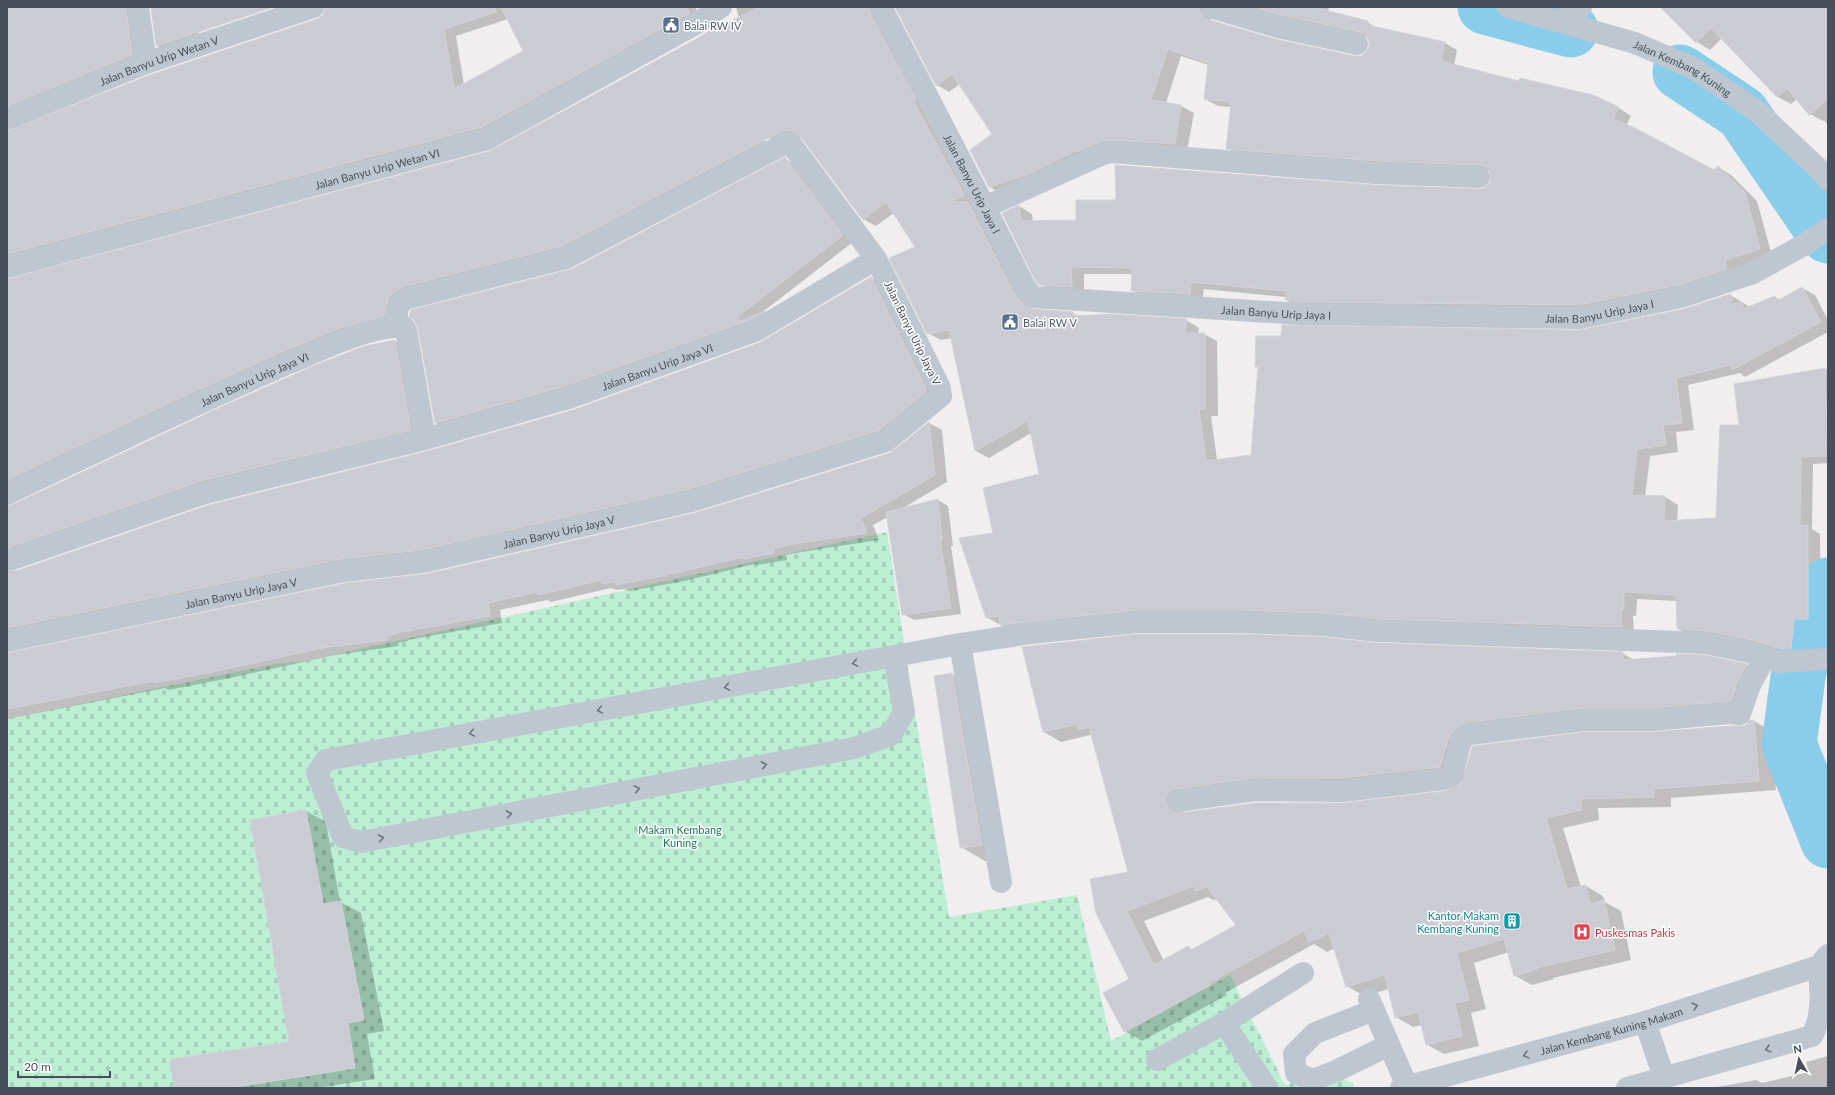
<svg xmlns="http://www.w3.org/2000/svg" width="1835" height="1095" font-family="Lato,sans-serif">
  <defs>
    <pattern id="cemetery-stones" width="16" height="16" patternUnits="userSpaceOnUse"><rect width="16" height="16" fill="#bceed4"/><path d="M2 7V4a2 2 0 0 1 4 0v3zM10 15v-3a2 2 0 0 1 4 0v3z" fill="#a3ceb8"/></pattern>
  </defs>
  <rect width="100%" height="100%" fill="#f0eeee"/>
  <path fill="url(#cemetery-stones)" d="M887 532 914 707 949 917 1077 895 1111 1041 1230 975 1285 1085 1325 1071 1354 1084V1088H7V719L276 664 306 661Z"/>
  <path fill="#0003" fill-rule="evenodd" d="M7 7H141L145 62 20 112 7 104Z
    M152 7H266L197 26 201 43 170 53 157 46Z
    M378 7H695L702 20 495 134 7 271 8 280 491 152 701 36 714 43 770 151 575 253 415 294 397 323 7 501V141ZM508 19 524 51 464 85 456 36Z
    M736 7H884L1030 306 1034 310 1072 313 1079 317 1186 320 1199 328 1198 334H1204L1217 341 1218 416H1211L1217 460 1252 456 1259 368 1256 367 1580 331 1684 310 1730 295 1750 307 1775 297 1780 300 1802 288 1815 295 1828 320V332L1745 377 1740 373 1688 385 1694 430 1676 432 1678 452 1650 456 1645 497H1665L1678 505 1677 521 1717 519 1741 427 1735 385 1825 369 1828 370V463L1813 464 1812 529 1820 534 1821 626H1807L1804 656 1691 636 1678 629 1677 601 1637 599 1636 616H1633L1634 634 1014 632 986 617 994 534 1040 475 1031 433 989 458 976 451 952 338 941 340 928 333 917 247 894 213 876 226 863 219 801 136 782 145 769 137Z
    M896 7H1213L1210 18 1212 22 1275 40 1354 57H1361L1367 53 1370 47 1368 37 1295 22 1245 7H1325L1329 9 1328 12 1367 22 1377 28 1445 43 1457 50 1454 66 1520 83 1592 96 1619 108 1631 116 1626 126 1715 171 1718 167 1731 175 1757 201 1772 256 1737 267 1738 276 1592 312 1298 307 1286 300V297L1204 289 1202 301 1144 297 1132 290 1133 274H1084V294L1053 292 1040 284 1003 214 1019 206 1032 214 1033 222 1077 221 1117 201 1374 186 1479 190 1485 189 1490 185 1492 178 1491 171 1389 167 1239 155 1227 148 1231 107 1218 106 1205 99 1209 65 1181 56 1166 103 1181 106 1194 113 1187 151 1126 146 1002 194 990 187 994 135 960 84 949 92 937 85Z
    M1662 7H1828V125L1824 120 1823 121 1810 114 1797 99 1791 104 1778 97 1722 38 1710 50 1697 42Z
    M785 159 796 165 853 242 764 311 774 317 446 429 436 423 572 270Z
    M871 278 883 285 938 394 893 437 702 496 7 651 9 654 426 575 695 514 890 454 929 423 942 430 947 482 903 508 938 500 948 506 953 546H951L961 614 914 620 903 614 888 517 873 525 879 540 807 551 786 555 787 560 757 565 755 564 680 582 629 591 624 589 616 590 611 588 551 602 547 600 500 610 502 623 408 640V641L398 643 399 646 335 655 230 678 168 690 165 688 7 719V501L8 507 395 341 407 348 423 437 12 564 13 572 574 411 760 344Z
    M1377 644 1622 653 1634 660 1703 656 1746 665 1764 675 1749 710 1475 736 1458 776 1184 806 1183 814 1344 804 1445 792 1653 734 1745 727 1754 721 1771 731 1776 790 1671 798V807L1598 808 1599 820 1563 828 1581 887 1586 886 1603 896 1605 902 1621 911 1631 960 1553 978 1554 979 1532 985 1514 975 1509 952 1474 963 1486 1009 1471 1013 1479 1046 1444 1054 1426 1044 1422 1025 1413 1027 1396 1017 1389 989 1364 996 1347 986 1335 948 1327 952 1314 944 1225 993 1227 995 1142 1041 1125 1031 1130 979 1097 912 1129 873 1093 737 1090 735 1061 742 1044 732ZM1208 897 1213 900 1218 899 1238 926 1193 950 1188 948 1164 961 1144 921Z
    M952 674 976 688 1006 858 985 861 961 847Z
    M306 811 326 822 340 902 361 913 384 1031 367 1034 375 1079 317 1088H175L290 1043Z
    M1828 1056V1088H1717V1087L1756 1080 1762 1083 1809 1072 1806 1062Z"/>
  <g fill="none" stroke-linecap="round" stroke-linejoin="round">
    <path stroke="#89cdeb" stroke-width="55" d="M1485 7 1571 30
      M1680 72 1742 113 1820 227 1828 236
      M1828 585 1799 670 1789 744 1828 841"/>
  </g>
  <path fill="#cbccd3" stroke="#d2d3d9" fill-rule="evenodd" d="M7 7H126L132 55 7 106Z
    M151 7H274L156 46Z
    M325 7H495L496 12 444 29 454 89 523 51 501 7H687L690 13 482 127 7 254V131L150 75 317 19 323 15Z
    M759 7H869L870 13 916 100 914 102 965 196 948 202H968L1015 295 1025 306 1033 309 1073 312V316L1110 314 1187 319 1185 333H1205V409H1199L1206 461 1251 455 1258 367H1255L1256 336H1281L1282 325 1580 330 1684 309 1731 294 1732 304 1742 302 1743 309 1775 296 1777 301 1802 287 1821 322 1732 370 1731 365 1676 378 1682 423 1663 425 1666 445 1637 449 1632 495 1665 496 1664 521 1716 518 1720 425H1739L1734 384 1825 368 1828 456 1801 457 1800 526 1808 525V619H1794L1791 649H1781L1752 640 1708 631 1677 629 1676 595 1624 592V609H1621L1622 627 1379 619 1323 613 1237 610H1136L1000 625 999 616 986 618 959 538 993 533 983 488 1039 474 1028 421 975 451 949 330 927 334 889 258 915 247 886 202 863 220 801 137 789 130 782 131 562 246 402 287 393 293 388 299 384 316 340 328 282 352 176 400 7 480V279L490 151 702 36 718 25 719 27Z
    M895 7H1198L1201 15 1206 19 1275 39 1354 56H1361L1366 52 1369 47V41L1366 35 1360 32 1281 15 1254 7H1313L1368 21 1367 25 1445 42 1441 61 1519 81 1520 78 1593 95 1619 107 1613 119 1635 128 1714 170 1718 166 1745 192 1760 249 1725 260 1726 269 1678 285 1579 305 1301 302 1285 300 1286 291 1191 282 1190 294 1131 291 1132 268 1071 267 1072 287 1040 285 1036 282 1002 213 1019 205 1021 221 1076 220V200H1116L1115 165 1374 185 1479 189 1484 188 1489 184 1491 178 1490 172 1486 167 1479 165 1376 161 1226 149 1231 102 1204 99 1208 63 1168 49 1151 100 1181 105 1175 144 1113 140 1100 142 1076 152V151L1029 174 989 187 970 150 992 134 952 74 936 86Z
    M1660 7H1828V99L1809 115 1787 88 1777 97 1711 28 1696 43Z
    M785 157 843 235 737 317 740 321 765 311 750 320 565 386 435 423 418 328 414 320 409 316 411 310 572 269Z
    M871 277 925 386 926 392 880 430 689 489 421 550 341 559 7 628V570L16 571 209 505 428 451 573 410 759 343Z
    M395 340 411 430 201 481 7 548V506L12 505 221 407 318 364 365 346Z
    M929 422 935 475 861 518 867 533 794 544 774 548V553L744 559 743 557 667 575 616 585 615 581 602 584V580L538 595 537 592 488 603 490 616 396 633V634L386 636 387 640 322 648 217 671 155 683 154 681 7 709V653L346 583 426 574 695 513 890 453Z
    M938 499 942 540H940L951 608 902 615 886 512Z
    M1138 634H1237L1322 637 1377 643 1623 652V660L1677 656 1676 654 1704 655 1747 664 1738 681 1731 701 1652 708H1584L1469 722 1458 726 1449 736 1440 767 1342 778H1253L1176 789 1170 791 1166 797V802L1168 808 1174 813H1180L1256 803H1344L1445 791 1461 784 1472 747 1474 746 1586 732H1653L1729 726H1745L1750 720H1754L1759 781 1654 789V797L1581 799 1582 810 1546 818 1567 889 1586 885 1590 904 1604 900 1615 950 1536 968 1537 969 1514 976 1504 939 1457 953 1469 1000 1455 1003 1462 1036 1426 1045 1418 1012 1395 1018 1385 975 1346 987 1329 933 1309 942 1304 931 1209 983 1210 985 1124 1032 1103 993 1129 979 1096 913 1090 879 1128 872 1089 727 1078 730 1077 724 1043 732 1022 647ZM1194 886 1195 891 1207 887 1236 925 1191 950 1188 946 1154 965 1127 911Z
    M952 673 982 845 960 848 934 676Z
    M306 810 323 904 341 901 364 1020 348 1023 355 1068 229 1088H174L170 1059 289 1042 250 820Z"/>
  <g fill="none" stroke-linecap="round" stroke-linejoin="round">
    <g stroke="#bec7d0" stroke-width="22">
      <path d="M138 7 146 63"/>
      <path id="s1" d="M881 7 985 207 1026 289 1034 297 1301 314 1580 318 1681 297 1753 273 1802 246 1828 229"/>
      <path d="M1210 7 1278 27 1357 44"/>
      <path id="s2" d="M1508 7 1635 43 1695 69 1758 112 1821 171 1828 180"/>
      <path d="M1559 21 1581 7"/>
      <path id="s3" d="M7 119 146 63 313 7"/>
      <path d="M985 207 1103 154 1112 152 1375 173 1479 177"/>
      <path id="s4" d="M7 267 487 139 699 22 721 7"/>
      <path id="s5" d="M7 494C100 450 192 405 287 364 316 352 373 324 404 327L406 330 425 439"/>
      <path id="s6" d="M12 559 205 493 425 439 569 398 755 331 876 259"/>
      <path id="s7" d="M7 641 344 571 423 562 692 501 886 441 941 396 940 388 876 259 791 144 788 142 566 258 405 299C395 307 397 314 397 326"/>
      <path d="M960 644 1001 882"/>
      <path d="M894 656 904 712 891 735 854 748 361 842 343 837 317 773 326 760 960 644 1031 633 1137 622H1237L1323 625 1378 631 1705 643 1749 652 1779 662 1828 659"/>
      <path d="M1178 801 1255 790 1343 791 1443 779 1452 776 1461 739 1465 736 1471 734 1585 720H1653L1729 713 1740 714 1750 685 1765 657"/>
      <path d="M1369 999 1408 1088"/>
      <path d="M1374 1010 1315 1033 1294 1054 1296 1073 1313 1080 1336 1071 1389 1045"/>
      <path d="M1645 1022 1664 1077"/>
      <path d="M1224 1023 1267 1088"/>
      <path d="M1157 1060 1224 1023 1303 973"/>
      <path id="s8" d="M1401 1088 1645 1022 1819 966 1828 955"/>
      <path d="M1627 1088 1812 1036C1824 1014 1820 990 1819 966"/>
    </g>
  </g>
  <defs><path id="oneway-chevron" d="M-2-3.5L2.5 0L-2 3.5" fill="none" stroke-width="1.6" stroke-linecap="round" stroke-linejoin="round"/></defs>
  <g stroke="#6a737e">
    <use href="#oneway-chevron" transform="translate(855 663) rotate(170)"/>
    <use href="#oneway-chevron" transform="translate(727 687) rotate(170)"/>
    <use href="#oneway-chevron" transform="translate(600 710) rotate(170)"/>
    <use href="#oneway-chevron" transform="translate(472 733) rotate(170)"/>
    <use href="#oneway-chevron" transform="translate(764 765) rotate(-11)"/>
    <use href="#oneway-chevron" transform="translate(637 789) rotate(-11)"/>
    <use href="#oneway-chevron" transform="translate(509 814) rotate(-11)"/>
    <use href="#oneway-chevron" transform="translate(381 838) rotate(-11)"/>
    <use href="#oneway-chevron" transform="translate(1695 1006) rotate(-18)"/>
    <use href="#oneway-chevron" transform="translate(1768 1049) rotate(165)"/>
    <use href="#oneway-chevron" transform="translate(1526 1055) rotate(165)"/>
  </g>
  <defs>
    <symbol id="civic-square" viewBox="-11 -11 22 22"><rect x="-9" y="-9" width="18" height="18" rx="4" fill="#5c6f8a" stroke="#fff"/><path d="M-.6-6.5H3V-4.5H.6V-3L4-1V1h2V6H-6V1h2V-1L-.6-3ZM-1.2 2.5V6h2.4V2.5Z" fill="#fff"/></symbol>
    <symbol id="building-square" viewBox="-11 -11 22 22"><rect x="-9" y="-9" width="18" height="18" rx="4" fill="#0f9aa8" stroke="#fff"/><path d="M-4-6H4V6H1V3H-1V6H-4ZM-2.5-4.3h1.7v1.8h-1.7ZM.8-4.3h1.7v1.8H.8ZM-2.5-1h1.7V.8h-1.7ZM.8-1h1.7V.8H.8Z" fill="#fff"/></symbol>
    <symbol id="hospital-square" viewBox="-11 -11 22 22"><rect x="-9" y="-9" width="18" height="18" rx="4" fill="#e0444e" stroke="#fff"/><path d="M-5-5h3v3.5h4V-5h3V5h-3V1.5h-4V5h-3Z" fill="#fff"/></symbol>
  </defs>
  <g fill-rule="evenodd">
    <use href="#civic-square" x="661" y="15" width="20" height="20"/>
    <use href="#civic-square" x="1000" y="312" width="20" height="20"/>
    <use href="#building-square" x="1502" y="911" width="20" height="20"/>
    <use href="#hospital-square" x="1572" y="922" width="20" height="20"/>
  </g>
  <g text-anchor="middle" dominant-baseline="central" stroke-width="3" stroke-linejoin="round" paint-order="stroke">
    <g font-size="11" fill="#4e5e75" stroke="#fff" text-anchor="start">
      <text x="684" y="25">Balai RW IV</text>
      <text x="1023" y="322">Balai RW V</text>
    </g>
    <g font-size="11" fill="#464f5b" stroke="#fff">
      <text stroke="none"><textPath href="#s3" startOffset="163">Jalan Banyu Urip Wetan V</textPath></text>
      <text stroke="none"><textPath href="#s2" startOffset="186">Jalan Kembang Kuning</textPath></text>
      <text stroke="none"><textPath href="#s4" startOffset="383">Jalan Banyu Urip Wetan VI</textPath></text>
      <text stroke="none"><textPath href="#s1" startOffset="199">Jalan Banyu Urip Jaya I</textPath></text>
      <text stroke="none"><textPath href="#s1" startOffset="895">Jalan Banyu Urip Jaya I</textPath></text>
      <text stroke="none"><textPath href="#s1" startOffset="571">Jalan Banyu Urip Jaya I</textPath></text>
      <text transform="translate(913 333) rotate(64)">Jalan Banyu Urip Jaya V</text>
      <text stroke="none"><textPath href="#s6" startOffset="674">Jalan Banyu Urip Jaya VI</textPath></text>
      <text stroke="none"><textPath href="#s5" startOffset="273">Jalan Banyu Urip Jaya VI</textPath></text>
      <text stroke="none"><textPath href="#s7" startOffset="563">Jalan Banyu Urip Jaya V</textPath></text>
      <text stroke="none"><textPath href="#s7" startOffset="239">Jalan Banyu Urip Jaya V</textPath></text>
      <text stroke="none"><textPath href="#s8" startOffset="218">Jalan Kembang Kuning Makam</textPath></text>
    </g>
    <g font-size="11" fill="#187b53" stroke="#fff">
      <text x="680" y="829">Makam Kembang<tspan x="680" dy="13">Kuning</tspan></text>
    </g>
    <g font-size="11" fill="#0d838f" stroke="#fff" text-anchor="end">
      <text x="1499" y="915">Kantor Makam<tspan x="1499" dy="13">Kembang Kuning</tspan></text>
    </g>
    <g font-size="11" fill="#be3a42" stroke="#fff" text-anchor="start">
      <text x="1595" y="932">Puskesmas Pakis</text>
    </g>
  </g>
  <rect width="1835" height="1095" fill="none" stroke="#464f5b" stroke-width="16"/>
  <g transform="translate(1799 1059) rotate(351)" stroke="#ffffff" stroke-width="3" paint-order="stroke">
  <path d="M0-3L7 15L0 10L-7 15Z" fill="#464f5b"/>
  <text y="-6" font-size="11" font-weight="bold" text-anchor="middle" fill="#464f5b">N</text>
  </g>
  <path d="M18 1071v6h92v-6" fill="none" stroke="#464f5b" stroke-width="2"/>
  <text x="24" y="1071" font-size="12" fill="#464f5b" stroke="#ffffff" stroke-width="3" paint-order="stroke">20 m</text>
</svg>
